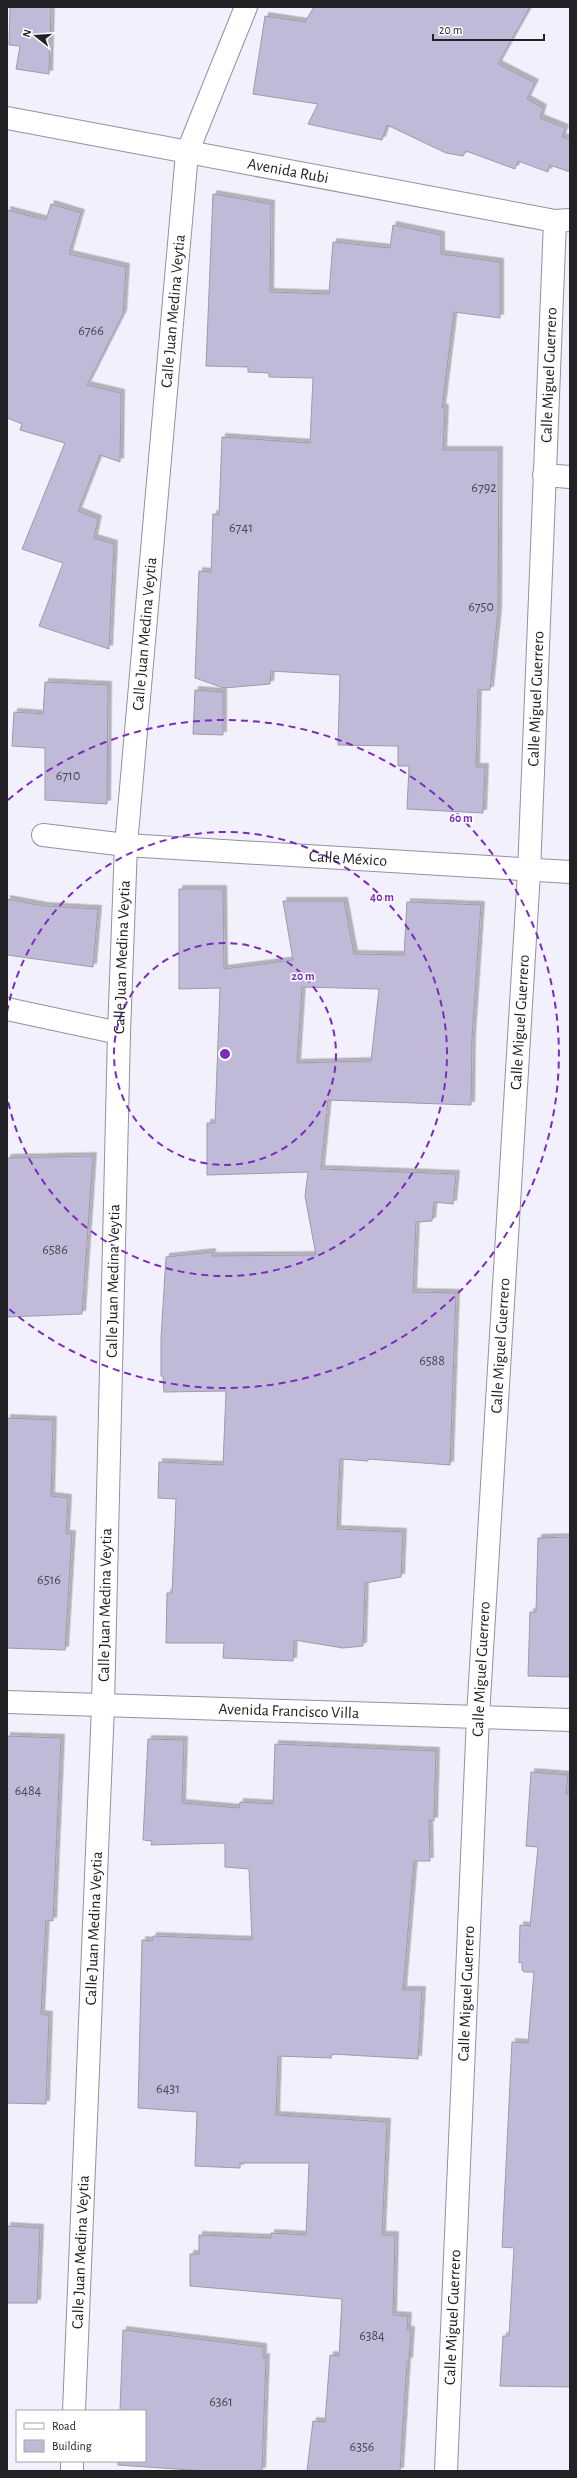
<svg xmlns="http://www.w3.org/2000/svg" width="577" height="2478" font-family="'Alegreya Sans',sans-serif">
  <defs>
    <filter id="shadow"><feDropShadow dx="3.5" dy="-3.5" stdDeviation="0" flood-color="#0004"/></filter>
  </defs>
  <rect width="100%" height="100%" fill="#f2f0fc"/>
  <path fill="#c0bad8" stroke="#9d9ba6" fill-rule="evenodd" filter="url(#shadow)" d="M10 7H51L49 74 16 69 20 46 9 45Z
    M314 7H530L498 64 535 83 527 99 543 108 540 118 565 128 562 137 570 140V172L550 165 548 172 518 161 515 169 466 151 463 156 446 153 387 125 382 140 308 124 318 104 253 94 265 16 305 22Z
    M213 194 271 204 270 292 329 294 333 242 390 248 393 225 441 235V254L500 262V318L454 312 442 408H445L443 450H499L498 612 490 690H478L476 767H485L483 813 407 809 409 766H398V746L338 745 340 675 271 671 270 684 224 688 195 678 199 571 211 572 213 514 219 515 222 437 310 443 313 378 269 377V373L248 372V367L206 366Z
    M51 204 81 213 69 254 126 267 123 314 87 385 121 393 120 462 100 455 78 511 98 519 94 538 114 544 109 649 39 626 63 563 22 549 65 443 20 430 22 424 7 418V210L46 220Z
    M45 682 108 685 107 804 45 800V748L12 746 14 712 43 714Z
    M195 690 223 692V735L193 734Z
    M179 889H223L224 969 293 960 283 901H344L354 954 404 955 407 902 481 905 472 1038 471 1105 328 1100 321 1169 456 1174 453 1204 434 1202 432 1221 416 1222 413 1292 456 1293 450 1465 368 1459V1461L340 1459 337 1529 403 1532 401 1577 365 1583 363 1646 343 1648 294 1640 293 1661 223 1658 224 1643H166L167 1593H172L176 1499 158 1498 159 1462 223 1465 226 1391 164 1392 163 1376H161V1338L166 1257 212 1252V1256L316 1255 305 1196 308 1172 207 1175V1123H215L220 988 179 989ZM302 987 379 989 371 1061 297 1063Z
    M7 899 44 906 98 909 93 967 7 955Z
    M93 1156 82 1314 7 1317V1158Z
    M7 1418 53 1420 51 1496 68 1498 66 1534H72L65 1650 7 1648Z
    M570 1537V1677L528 1676 530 1612H536L538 1538Z
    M7 1736 61 1738 53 1921 46 1920 41 2014 49 2015 46 2104 7 2103Z
    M148 1739 184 1740 182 1803 239 1808 240 1802 273 1804 275 1744 436 1751 434 1821 429 1820 430 1861H414L403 1990H422L418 2059 332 2054 331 2058 278 2056 276 2115 387 2122 382 2235H395L393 2315 408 2316 407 2330H411L409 2361H407L400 2471H307L313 2421 325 2422 330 2355 339 2356 342 2299 190 2286V2254H199V2235L271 2238V2233L306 2235 309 2163H240V2168L195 2166 197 2112 138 2108 142 1940 152 1941 153 1936 252 1940 249 1869 225 1867V1843L151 1845 152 1841 143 1840Z
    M531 1772 568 1775 566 1794H570V2387L500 2386 503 2336H509L514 2248 502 2247 512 2042 528 2043 534 1972H524L522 1970V1962L519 1963 520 1925 530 1926 538 1847 526 1846Z
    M7 2226 40 2228 37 2303H7Z
    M123 2330 263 2347V2358L266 2357 262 2471H205L118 2465V2461H145V2411H120Z"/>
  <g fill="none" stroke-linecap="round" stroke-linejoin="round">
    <defs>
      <g id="street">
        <path id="s1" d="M7 118 555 221 570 220"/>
        <path d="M544 475 570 477"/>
        <path id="s2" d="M43 835 126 845 570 872"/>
        <path id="s3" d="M119 1033 126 845 187 153 246 7"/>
        <path id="s4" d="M478 1716 529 872 555 221"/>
        <path id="s5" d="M74 2411 103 1706"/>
        <path d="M72 2471V2461"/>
      </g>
      <g id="secondary">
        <path d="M7 1009 119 1033 103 1706"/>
        <path id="s6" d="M7 1702 570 1720"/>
        <path id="s7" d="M446 2471 478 1716"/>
      </g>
    </defs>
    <use href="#street" stroke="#93919c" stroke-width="24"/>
    <use href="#secondary" stroke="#93919c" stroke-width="24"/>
    <use href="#street" stroke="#fff" stroke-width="22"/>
    <use href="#secondary" stroke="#fff" stroke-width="22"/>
  </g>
  <g fill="none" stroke="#7b2cbf" stroke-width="2" stroke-dasharray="7 5">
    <circle cx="225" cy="1054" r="111"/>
    <path d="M7 1012A222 222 0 1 1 7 1096"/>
    <path d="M8 800A334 334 0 1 1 8 1308"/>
  </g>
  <g text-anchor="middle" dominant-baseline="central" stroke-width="3" stroke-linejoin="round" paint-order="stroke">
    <g font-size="14" fill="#4a4752">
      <text x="91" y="331">6766</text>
      <text x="484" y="488">6792</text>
      <text x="241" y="528">6741</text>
      <text x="481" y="607">6750</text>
      <text x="68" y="776">6710</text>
      <text x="55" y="1250">6586</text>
      <text x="432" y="1361">6588</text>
      <text x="49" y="1580">6516</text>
      <text x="28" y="1791">6484</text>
      <text x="168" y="2089">6431</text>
      <text x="372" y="2336">6384</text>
      <text x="221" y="2402">6361</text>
      <text x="362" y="2447">6356</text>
    </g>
    <g font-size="16" fill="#222125" stroke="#fff">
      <text stroke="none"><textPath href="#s1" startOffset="286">Avenida Rubi</textPath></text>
      <text stroke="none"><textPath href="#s3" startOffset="724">Calle Juan Medina Veytia</textPath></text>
      <text stroke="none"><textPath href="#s4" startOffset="1343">Calle Miguel Guerrero</textPath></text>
      <text stroke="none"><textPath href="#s3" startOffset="400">Calle Juan Medina Veytia</textPath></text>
      <text stroke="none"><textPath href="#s4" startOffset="1019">Calle Miguel Guerrero</textPath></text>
      <text stroke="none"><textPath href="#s2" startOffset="306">Calle México</textPath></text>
      <text stroke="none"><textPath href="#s3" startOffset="76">Calle Juan Medina Veytia</textPath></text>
      <text stroke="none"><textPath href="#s4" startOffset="695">Calle Miguel Guerrero</textPath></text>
      <text transform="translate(113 1281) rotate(-89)">Calle Juan Medina Veytia</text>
      <text stroke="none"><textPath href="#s4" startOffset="371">Calle Miguel Guerrero</textPath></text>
      <text transform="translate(105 1605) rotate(-89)">Calle Juan Medina Veytia</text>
      <text transform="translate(481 1669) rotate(-87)">Calle Miguel Guerrero</text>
      <text stroke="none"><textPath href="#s6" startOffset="282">Avenida Francisco Villa</textPath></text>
      <text stroke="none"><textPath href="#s5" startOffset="483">Calle Juan Medina Veytia</textPath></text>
      <text stroke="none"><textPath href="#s7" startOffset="478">Calle Miguel Guerrero</textPath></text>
      <text stroke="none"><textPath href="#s5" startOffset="159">Calle Juan Medina Veytia</textPath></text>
      <text stroke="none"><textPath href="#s7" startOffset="154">Calle Miguel Guerrero</textPath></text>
    </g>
  </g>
  <circle cx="225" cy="1054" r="6" fill="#7b2cbf" stroke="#fff" stroke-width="2"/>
  <g font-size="12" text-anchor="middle" font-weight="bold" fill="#7b2cbf" stroke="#fff" stroke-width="3" stroke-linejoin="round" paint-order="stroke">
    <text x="461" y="822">60 m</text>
    <text x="382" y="901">40 m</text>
    <text x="303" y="980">20 m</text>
  </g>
  <rect width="577" height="2478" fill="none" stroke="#222125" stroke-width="16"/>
  <rect x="16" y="2410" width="130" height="52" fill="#ffffff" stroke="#a7a6a8"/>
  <rect x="24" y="2423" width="20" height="6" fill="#ffffff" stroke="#a7a6a8"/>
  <text x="52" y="2430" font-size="12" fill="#222125">Road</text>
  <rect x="24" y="2440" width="20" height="12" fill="#c0bad8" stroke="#a7a6a8"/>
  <text x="52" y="2450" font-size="12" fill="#222125">Building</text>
  <g transform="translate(36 36) rotate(287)" stroke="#ffffff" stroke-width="3" paint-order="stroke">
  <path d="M0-3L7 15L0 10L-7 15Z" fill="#222125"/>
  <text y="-6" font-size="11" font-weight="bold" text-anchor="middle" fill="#222125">N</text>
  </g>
  <path d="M433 34v6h111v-6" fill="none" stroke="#222125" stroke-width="2"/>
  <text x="439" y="34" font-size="12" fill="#222125" stroke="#ffffff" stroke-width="3" paint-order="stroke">20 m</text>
</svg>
